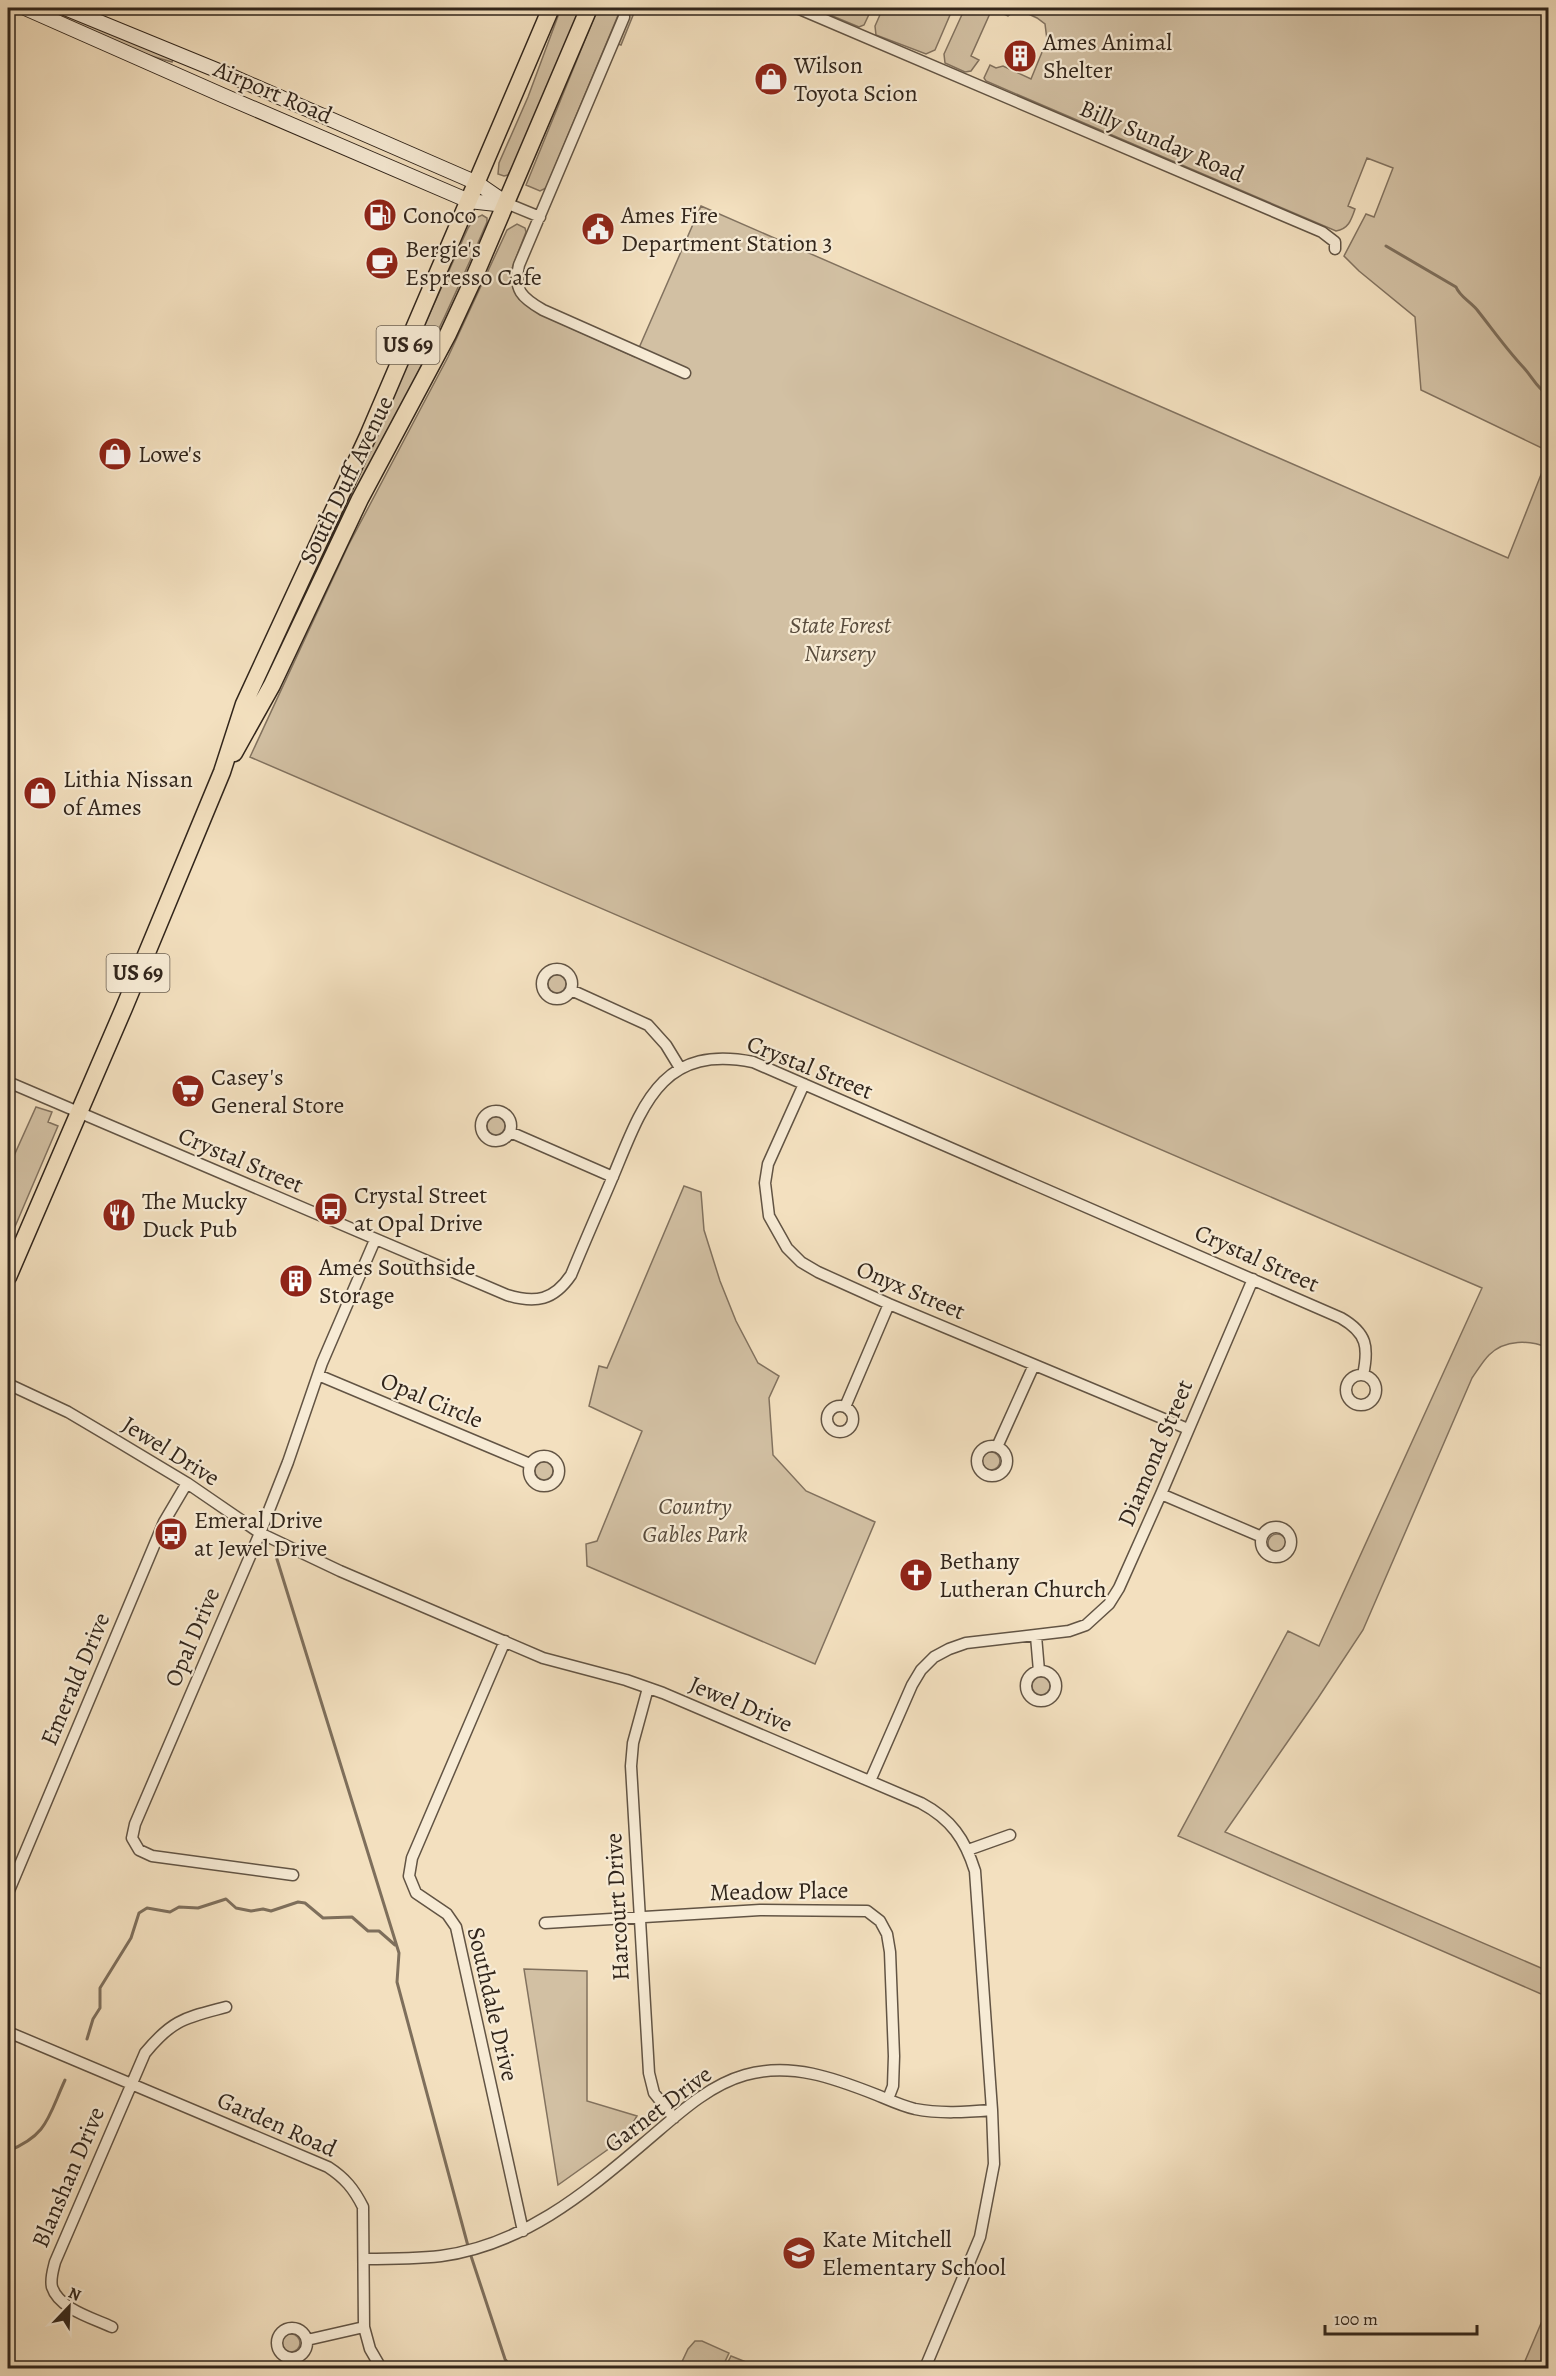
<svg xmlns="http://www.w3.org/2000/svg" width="1556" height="2376" font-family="Alegreya,serif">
  <rect width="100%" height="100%" fill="#f3e0bf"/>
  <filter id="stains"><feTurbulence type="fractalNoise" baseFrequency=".00333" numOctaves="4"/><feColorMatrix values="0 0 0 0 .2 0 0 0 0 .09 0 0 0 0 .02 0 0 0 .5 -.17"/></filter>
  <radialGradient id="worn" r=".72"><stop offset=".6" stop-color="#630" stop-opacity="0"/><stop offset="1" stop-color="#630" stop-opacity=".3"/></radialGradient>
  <path fill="#d2c0a3" stroke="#82725f" stroke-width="1.5" d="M49 8 173 59 172 62C128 51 87 30 46 10Z
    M561 8H581L515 163 508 175 504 176 498 174 499 163 528 97Z
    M598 8H636L621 45 618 44 629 17 619 13 546 188 540 191 526 185Z
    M813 8 866 9 872 8 864 25 859 27Z
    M883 8H900L911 12 913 8H953L935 50 926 54 876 35 875 26Z
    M965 8H1548V451L1421 390 1415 317 1359 271 1344 256 1366 214 1374 217 1393 168 1367 158 1348 206 1355 209C1351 221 1348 229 1336 231L986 81 984 78 990 65 996 68 1003 66 1031 79 1047 40 1045 24 1037 18 1022 11H1015L1008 16 992 9 971 56 979 60 971 71 965 72 945 63 944 54Z
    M701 206 1508 558 1548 457V1348C1530 1340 1505 1339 1489 1355 1483 1361 1477 1371 1472 1378L1363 1630 1318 1698 1225 1832 1548 1971V1997L1178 1836 1288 1631 1319 1646 1482 1288 250 757 348 546 448 357 507 230 517 224 525 228 526 232 511 271V281L519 299 542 315 635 357Z
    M482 215 487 218V222C446 318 400 412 350 504L345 503 468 228 474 219Z
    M548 984a9 9 0 1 1 18 0a9 9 0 1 1-18 0Z
    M36 1107 52 1112 48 1122 58 1126 8 1243V1169Z
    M487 1126a9 9 0 1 1 18 0a9 9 0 1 1-18 0Z
    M684 1186 701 1192 704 1230 720 1281 736 1321 758 1363 779 1376 769 1398 773 1455 806 1491 875 1522 815 1664 587 1566 586 1544 597 1541 642 1431 589 1406 599 1366 607 1368Z
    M982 1461a9 9 0 1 1 18 0a9 9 0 1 1-18 0Z
    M535 1471a9 9 0 1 1 18 0a9 9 0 1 1-18 0Z
    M1268 1543a9 9 0 1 1 18 0a9 9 0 1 1-18 0Z
    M1032 1686a9 9 0 1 1 18 0a9 9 0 1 1-18 0Z
    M524 1969 587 1971V2101L637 2116 624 2138 558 2185Z
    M1548 2307V2368H1522Z
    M282 2343a9 9 0 1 1 18 0a9 9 0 1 1-18 0Z
    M695 2341H702L729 2353 722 2368H679L688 2349Z
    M731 2356 761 2368H725Z"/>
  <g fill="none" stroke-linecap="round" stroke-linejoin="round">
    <path stroke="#7e6f5c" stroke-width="3" d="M1386 246 1456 287C1460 297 1471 302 1478 311 1493 330 1507 350 1524 368 1533 378 1536 387 1548 395
      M276 1556 399 1953 397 1982 468 2246
      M87 2039 93 2019 100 2008V1988L131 1938 139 1913 147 1908 170 1912 179 1907 198 1908 226 1899 236 1908 251 1911 263 1909 271 1911 298 1902 305 1903 323 1918 352 1917 368 1931H379L395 1945
      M8 2151C48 2135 48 2117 65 2080
      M470 2253 505 2359 511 2368"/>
    <defs>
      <path id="minor" d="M797 8 1322 232 1335 242V249
        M624 17 519 265C513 290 522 298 543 310L685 373
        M506 203 540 217
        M542 984a15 15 0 1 1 30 0a15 15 0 1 1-30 0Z
        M571 990 648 1025 666 1045 680 1068
        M8 1082 507 1295C536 1304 554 1300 571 1275 585 1241 600 1207 614 1174 643 1104 662 1044 753 1062L1341 1318C1367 1333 1369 1347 1363 1375
        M804 1084 768 1164 765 1183 769 1216 787 1248 801 1262 818 1272 889 1304 1188 1429
        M481 1126a15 15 0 1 1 30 0a15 15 0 1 1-30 0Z
        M510 1132 613 1177
        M318 1375 530 1464
        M1346 1390a15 15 0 1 1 30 0a15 15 0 1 1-30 0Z
        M8 1384 68 1412 117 1441 187 1483 260 1533 340 1571 543 1658 626 1680 663 1693 921 1803C951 1819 965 1839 975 1871L992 2110 994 2164 980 2237 925 2368
        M827 1419a13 13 0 1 1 26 0a13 13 0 1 1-26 0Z
        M845 1407 889 1304
        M977 1461a15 15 0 1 1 30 0a15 15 0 1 1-30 0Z
        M997 1447 1034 1365
        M529 1471a15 15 0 1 1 30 0a15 15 0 1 1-30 0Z
        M1161 1494 1262 1537
        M1261 1542a15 15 0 1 1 30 0a15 15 0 1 1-30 0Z
        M1036 1636 1039 1671
        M505 1641 412 1858 409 1876 416 1893 447 1914 456 1927 523 2231
        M1026 1686a15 15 0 1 1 30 0a15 15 0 1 1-30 0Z
        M648 1688 633 1743 631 1766 649 2073 654 2093 674 2118
        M870 1781 912 1685 921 1670 934 1657 949 1649 966 1643 1069 1631 1086 1625 1109 1604 1119 1588 1161 1494 1253 1279
        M968 1850 1010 1835
        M293 1875 152 1856 139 1850 132 1838 135 1824 260 1533 288 1462 322 1363 375 1240
        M8 1893 164 1522 187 1483
        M545 1923 760 1910 867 1911 880 1921 887 1934 890 1952 894 2056 893 2086 888 2099
        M8 2032 328 2167C345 2178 354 2189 363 2207L364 2327 370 2349 381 2368
        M364 2259C389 2259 415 2259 441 2256 522 2245 583 2195 644 2143 674 2118 706 2086 745 2075 791 2062 834 2078 877 2095 889 2100 902 2106 915 2109 940 2114 967 2112 992 2110
        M112 2327C93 2318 59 2309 52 2287 50 2279 53 2270 55 2262L145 2053C173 2019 185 2018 226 2007
        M277 2343a15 15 0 1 1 30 0a15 15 0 1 1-30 0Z
        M307 2340 364 2327"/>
      <path id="secondary" d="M25 8 222 95 469 201 496 204 506 203
        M65 8 231 76 477 183 506 203"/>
      <path id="primary" d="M234 753 272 685 360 499 448 334 473 280 589 8
        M8 1277 124 1008 222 772 244 704 368 436 551 8"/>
    </defs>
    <use href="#minor" stroke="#625444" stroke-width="13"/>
    <use href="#secondary" stroke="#31251b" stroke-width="16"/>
    <use href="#primary" stroke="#31251b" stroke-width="19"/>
    <use href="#minor" stroke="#f7ebd5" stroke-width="10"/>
    <use href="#secondary" stroke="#f7ebd5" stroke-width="14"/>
    <use href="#primary" stroke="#f3e0bf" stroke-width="16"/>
  </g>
  <defs>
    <symbol id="building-disc" viewBox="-11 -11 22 22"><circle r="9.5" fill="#8f2418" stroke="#f7ebd5"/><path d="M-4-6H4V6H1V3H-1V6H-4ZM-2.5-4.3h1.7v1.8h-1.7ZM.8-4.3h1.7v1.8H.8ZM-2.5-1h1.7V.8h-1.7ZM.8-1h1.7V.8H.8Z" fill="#fff"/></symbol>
    <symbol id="shop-disc" viewBox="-11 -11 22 22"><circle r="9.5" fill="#8f2418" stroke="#f7ebd5"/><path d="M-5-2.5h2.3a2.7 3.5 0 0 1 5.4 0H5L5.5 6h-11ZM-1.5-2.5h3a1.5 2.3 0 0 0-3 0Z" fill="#fff"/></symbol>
    <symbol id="fuel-disc" viewBox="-11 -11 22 22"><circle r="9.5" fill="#8f2418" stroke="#f7ebd5"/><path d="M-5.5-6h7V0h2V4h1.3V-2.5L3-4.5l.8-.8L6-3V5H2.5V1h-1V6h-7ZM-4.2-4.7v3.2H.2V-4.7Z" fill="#fff"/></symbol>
    <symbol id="civic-disc" viewBox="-11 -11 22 22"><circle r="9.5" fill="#8f2418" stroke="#f7ebd5"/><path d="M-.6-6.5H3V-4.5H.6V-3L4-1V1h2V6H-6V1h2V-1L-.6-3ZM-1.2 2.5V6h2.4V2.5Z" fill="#fff"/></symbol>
    <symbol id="cafe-disc" viewBox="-11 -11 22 22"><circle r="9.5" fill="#8f2418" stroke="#f7ebd5"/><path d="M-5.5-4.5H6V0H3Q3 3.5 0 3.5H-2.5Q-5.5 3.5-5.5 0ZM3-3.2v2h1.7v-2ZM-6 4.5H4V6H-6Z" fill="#fff"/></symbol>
    <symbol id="supermarket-disc" viewBox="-11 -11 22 22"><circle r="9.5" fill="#8f2418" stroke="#f7ebd5"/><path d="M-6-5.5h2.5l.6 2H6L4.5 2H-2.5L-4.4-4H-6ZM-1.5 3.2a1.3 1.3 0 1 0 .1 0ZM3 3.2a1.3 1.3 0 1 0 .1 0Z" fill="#fff"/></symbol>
    <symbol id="bus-disc" viewBox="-11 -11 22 22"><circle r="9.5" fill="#8f2418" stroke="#f7ebd5"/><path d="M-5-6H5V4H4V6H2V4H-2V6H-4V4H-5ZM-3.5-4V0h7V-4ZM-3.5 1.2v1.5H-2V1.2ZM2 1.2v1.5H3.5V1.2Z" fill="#fff"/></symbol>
    <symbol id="restaurant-disc" viewBox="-11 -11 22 22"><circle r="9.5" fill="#8f2418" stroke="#f7ebd5"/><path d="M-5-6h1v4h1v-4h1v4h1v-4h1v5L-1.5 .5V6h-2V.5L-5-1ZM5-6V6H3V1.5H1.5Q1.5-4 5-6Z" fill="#fff"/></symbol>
    <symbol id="church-disc" viewBox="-11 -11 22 22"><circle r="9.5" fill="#8f2418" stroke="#f7ebd5"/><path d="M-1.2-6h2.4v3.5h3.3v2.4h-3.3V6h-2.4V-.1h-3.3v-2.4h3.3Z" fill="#fff"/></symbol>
    <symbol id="school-disc" viewBox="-11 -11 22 22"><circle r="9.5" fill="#8f2418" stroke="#f7ebd5"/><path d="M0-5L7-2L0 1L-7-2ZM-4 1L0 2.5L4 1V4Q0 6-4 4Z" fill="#fff"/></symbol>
  </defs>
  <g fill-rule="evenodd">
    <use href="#building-disc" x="1001" y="37" width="38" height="38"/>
    <use href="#shop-disc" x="752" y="60" width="38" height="38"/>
    <use href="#fuel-disc" x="361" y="196" width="38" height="38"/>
    <use href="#civic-disc" x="579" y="210" width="38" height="38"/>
    <use href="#cafe-disc" x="363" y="244" width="38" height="38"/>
    <use href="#shop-disc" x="96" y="435" width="38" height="38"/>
    <use href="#shop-disc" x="21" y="774" width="38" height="38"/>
    <use href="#supermarket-disc" x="169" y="1072" width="38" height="38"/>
    <use href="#bus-disc" x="312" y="1190" width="38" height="38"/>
    <use href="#restaurant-disc" x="100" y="1196" width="38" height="38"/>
    <use href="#building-disc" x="277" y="1262" width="38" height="38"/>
    <use href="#bus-disc" x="152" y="1515" width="38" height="38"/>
    <use href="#church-disc" x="897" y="1556" width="38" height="38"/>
    <use href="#school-disc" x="780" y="2234" width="38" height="38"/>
  </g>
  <g text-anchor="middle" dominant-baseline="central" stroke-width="4.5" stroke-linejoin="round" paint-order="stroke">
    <g fill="#f7ebd5" stroke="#6c6053" stroke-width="1.5">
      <rect x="376.5" y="326" width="63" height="38" rx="4.5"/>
      <rect x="106.5" y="954" width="63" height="38" rx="4.5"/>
    </g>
    <g font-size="22" font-weight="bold" fill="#31251b">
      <text x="408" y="345">US 69</text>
      <text x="138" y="973">US 69</text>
    </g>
    <g font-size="24" fill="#31251b" stroke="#f7ebd5" text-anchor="start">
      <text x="1043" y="42">Ames Animal<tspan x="1043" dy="28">Shelter</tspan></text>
      <text x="794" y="65">Wilson<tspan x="794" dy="28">Toyota Scion</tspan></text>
      <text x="403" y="215">Conoco</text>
      <text x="621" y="215">Ames Fire<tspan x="621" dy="28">Department Station 3</tspan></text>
      <text x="405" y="249">Bergie's<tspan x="405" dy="28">Espresso Cafe</tspan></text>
      <text x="138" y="454">Lowe's</text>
      <text x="63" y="779">Lithia Nissan<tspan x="63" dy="28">of Ames</tspan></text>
      <text x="211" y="1077">Casey's<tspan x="211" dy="28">General Store</tspan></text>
      <text x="354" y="1195">Crystal Street<tspan x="354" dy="28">at Opal Drive</tspan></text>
      <text x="142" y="1201">The Mucky<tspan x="142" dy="28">Duck Pub</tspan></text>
      <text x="319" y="1267">Ames Southside<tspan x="319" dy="28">Storage</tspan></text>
      <text x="194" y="1520">Emeral Drive<tspan x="194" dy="28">at Jewel Drive</tspan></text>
      <text x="939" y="1561">Bethany<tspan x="939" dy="28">Lutheran Church</tspan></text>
      <text x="822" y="2239">Kate Mitchell<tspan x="822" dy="28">Elementary School</tspan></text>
    </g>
    <g font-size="24" fill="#31251b" stroke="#f7ebd5">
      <text transform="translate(273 92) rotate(23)">Airport Road</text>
      <text transform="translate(1162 141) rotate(23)">Billy Sunday Road</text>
      <text transform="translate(346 480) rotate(-64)">South Duff Avenue</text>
      <text transform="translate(810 1067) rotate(22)">Crystal Street</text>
      <text transform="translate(241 1160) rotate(23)">Crystal Street</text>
      <text transform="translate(1257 1258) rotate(24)">Crystal Street</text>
      <text transform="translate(911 1290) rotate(23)">Onyx Street</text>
      <text transform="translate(432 1400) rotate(23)">Opal Circle</text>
      <text transform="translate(171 1451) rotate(32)">Jewel Drive</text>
      <text transform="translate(1155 1453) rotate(-67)">Diamond Street</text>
      <text transform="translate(192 1637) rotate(-67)">Opal Drive</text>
      <text transform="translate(75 1679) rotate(-67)">Emerald Drive</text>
      <text transform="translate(741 1704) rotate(23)">Jewel Drive</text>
      <text transform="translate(779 1891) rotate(-1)">Meadow Place</text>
      <text transform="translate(617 1907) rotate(-93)">Harcourt Drive</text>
      <text transform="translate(493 2004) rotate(77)">Southdale Drive</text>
      <text transform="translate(658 2109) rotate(-37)">Garnet Drive</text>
      <text transform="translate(277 2124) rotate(24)">Garden Road</text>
      <text transform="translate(68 2177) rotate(-67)">Blanshan Drive</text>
    </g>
    <g font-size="24" font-style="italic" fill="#594c3d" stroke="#f7ebd5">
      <text x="840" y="625">State Forest<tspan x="840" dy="28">Nursery</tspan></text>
      <text x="695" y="1506">Country<tspan x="695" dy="28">Gables Park</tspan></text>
    </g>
  </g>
  <rect width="1556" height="2376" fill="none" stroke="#f3e0bf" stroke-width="30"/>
  <rect x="9" y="9" width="1538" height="2358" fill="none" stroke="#31251b" stroke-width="3"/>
  <rect x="15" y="15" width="1526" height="2346" fill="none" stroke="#31251b" stroke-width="1.5"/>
  <g transform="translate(69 2307) rotate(23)" stroke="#f7ebd5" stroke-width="4.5" paint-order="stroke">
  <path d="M0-4.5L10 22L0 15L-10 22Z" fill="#31251b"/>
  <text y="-9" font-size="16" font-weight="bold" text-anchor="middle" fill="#31251b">N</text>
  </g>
  <path d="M1325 2325v9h152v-9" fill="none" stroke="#31251b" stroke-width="3"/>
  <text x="1334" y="2325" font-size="18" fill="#31251b" stroke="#f7ebd5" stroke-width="4.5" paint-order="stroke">100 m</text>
  <rect width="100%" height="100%" filter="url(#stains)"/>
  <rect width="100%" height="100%" fill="url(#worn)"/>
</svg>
